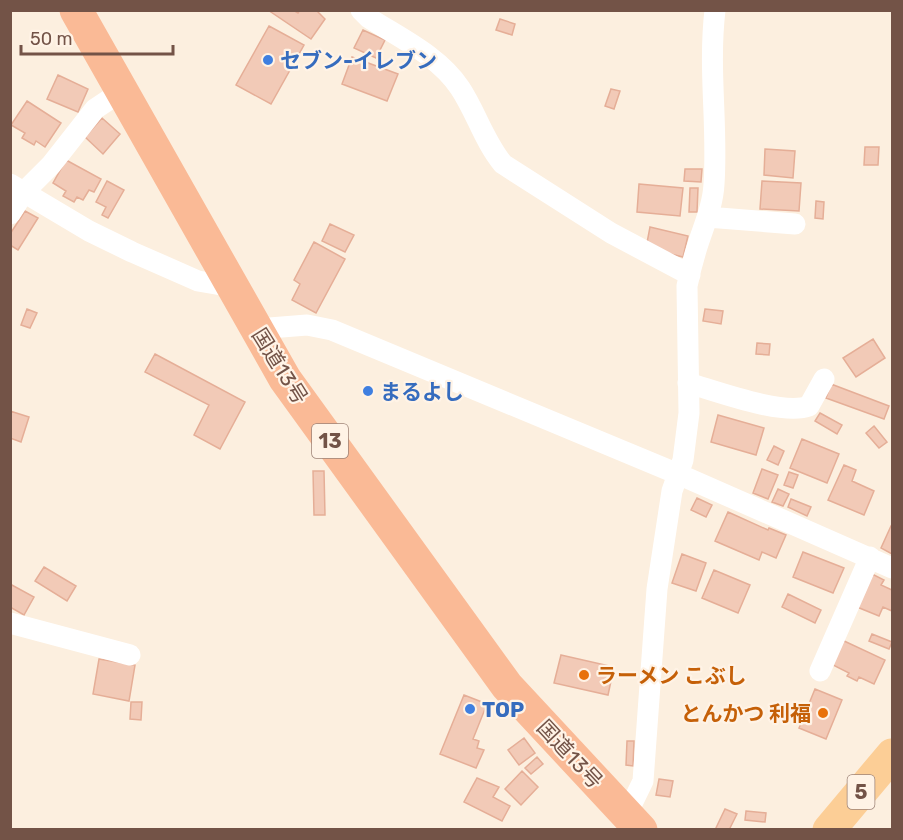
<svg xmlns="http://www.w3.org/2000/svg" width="903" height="840" font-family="Rubik,'Noto Sans JP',sans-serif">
  <rect width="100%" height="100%" fill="#fcefdf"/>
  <path fill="#f2cab7" stroke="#e5ae97" stroke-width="1.5" d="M268 10H293L298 13 300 10H316L325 19 311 39Z
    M500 19 515 24 512 35 496 30Z
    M269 26 304 45 271 104 236 85Z
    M363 30 385 40 376 58 354 48Z
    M352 57 398 74 387 101 342 84Z
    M58 75 88 89 78 112 47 99Z
    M611 89 620 91 614 109 605 106Z
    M27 101 61 123 45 147 36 141 34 145 22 138 25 133 11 125Z
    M102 118 120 134 103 154 85 137Z
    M865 147H879L878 165H864Z
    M765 149 795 151 793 178 764 175Z
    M66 160 101 179 94 192 89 190 83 200 77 197 74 202 63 196 66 191 53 183Z
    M685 169H702L701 182 684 181Z
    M107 181 124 190 108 218 102 215 106 207 96 202Z
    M762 181 801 183 799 211 760 209Z
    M639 184 683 188 680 216 637 212Z
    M690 188H698L697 212H689Z
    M816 201 824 202 823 219 815 218Z
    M25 211 38 218 18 250 10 245V234Z
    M330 224 354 235 345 252 322 241Z
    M650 227 688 236 683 257 646 248Z
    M314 242 345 259 316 313 292 300 300 284 294 280Z
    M27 309 37 313 30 328 21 325Z
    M705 309 723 311 721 324 703 321Z
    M873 339 885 358 856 377 843 358Z
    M757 343 770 344 769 355 756 354Z
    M155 354 245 402 220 449 194 435 209 405 145 372Z
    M831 384 889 406 884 419 826 398Z
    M10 411 29 417 21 442 10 438Z
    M820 413 842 425 837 434 815 421Z
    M718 415 764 428 756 455 711 442Z
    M874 426 887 442 879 448 866 433Z
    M802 439 839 454 827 483 790 468Z
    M774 446 784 451 778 465 767 460Z
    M844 465 856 470 852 481 874 491 864 515 828 500Z
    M762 469 778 475 768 499 753 493Z
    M313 471H324L325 515H314Z
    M789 472 798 475 793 488 784 485Z
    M778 489 789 494 783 506 772 502Z
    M697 498 712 505 706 517 691 510Z
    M791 499 811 507 807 516 788 507Z
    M728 512 768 530 769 528 786 535 776 558 762 552 759 560 715 541Z
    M891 526 892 527V554L881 548Z
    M803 552 844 568 833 593 793 577Z
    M682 554 706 563 696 591 672 583Z
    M44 567 76 586 67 601 35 581Z
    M714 570 750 585 738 613 702 598Z
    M872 574 884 580 881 585 892 590V611L883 607 879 616 857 607Z
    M10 584 34 597 24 615 10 607Z
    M788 594 821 610 815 623 782 607Z
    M872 634 892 642 889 649 869 641Z
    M842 640 885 660 874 684 859 677 857 681 847 676 849 673 831 664Z
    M561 655 614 667 608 695 554 683Z
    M99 659 135 665 129 701 93 694Z
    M815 689 842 700 826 739 799 728Z
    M464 695 487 704 473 739 479 741 477 748 484 750 476 768 440 754Z
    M131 702H142L141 720 130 719Z
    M524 738 535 753 519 765 508 750Z
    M627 741H634L633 766 626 765Z
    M537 757 543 764 531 774 525 768Z
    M522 771 538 787 521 805 505 789Z
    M477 778 499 787 493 797 510 806 502 821 464 802Z
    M659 779 673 781 670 797 656 795Z
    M725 809 737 814 729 830H715Z
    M746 811 766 813 765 822 745 820Z"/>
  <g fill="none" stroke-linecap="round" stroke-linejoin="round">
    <path stroke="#fff" stroke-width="21" d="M361 10 369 18C400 38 439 56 460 88 476 112 484 141 503 164L611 233 690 275
      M10 184 89 231 132 252 198 281 233 287
      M10 214 24 192 51 165 95 109 122 91
      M707 217 795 224
      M257 329 307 325 332 330 678 474 892 568
      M688 383C716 391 783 416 809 406L824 379
      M10 623 130 655
      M820 671 870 557
      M627 814 643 781 657 589 672 491 683 460 689 413 687 286C690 271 694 256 699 241 705 223 713 204 714 184 718 125 708 70 715 10"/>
    <path stroke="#fcce96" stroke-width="33" d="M829 830 892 755"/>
    <path stroke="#faba96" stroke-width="33" d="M76 10 285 379 507 686 641 830"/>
  </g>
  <g fill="#3f7fe0" stroke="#fff3e6" stroke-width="2">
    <circle cx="268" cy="60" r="6"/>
    <circle cx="368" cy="391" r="6"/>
    <circle cx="470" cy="709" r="6"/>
  </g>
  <g fill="#e8710a" stroke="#fff3e6" stroke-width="2">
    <circle cx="584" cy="675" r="6"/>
    <circle cx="823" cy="713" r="6"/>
  </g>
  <g text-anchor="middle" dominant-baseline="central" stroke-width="4.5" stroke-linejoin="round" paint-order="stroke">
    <g fill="#fff3e6" stroke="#9d8377" stroke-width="1.5">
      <rect x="312" y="424" width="36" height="34" rx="4.5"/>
      <rect x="847.5" y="775" width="27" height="34" rx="4.5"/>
    </g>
    <g font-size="20" font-weight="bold" fill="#735347">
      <text x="330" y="441">13</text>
      <text x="861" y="792">5</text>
    </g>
    <g font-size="21" font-weight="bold" fill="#366cbe" stroke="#fff3e6" text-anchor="start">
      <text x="280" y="60">セブン-イレブン</text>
      <text x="380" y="391">まるよし</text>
      <text x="482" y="709">TOP</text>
    </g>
    <g font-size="21" fill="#735347" stroke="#fff3e6">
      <text transform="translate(280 366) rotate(58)">国道13号</text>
      <text transform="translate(570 754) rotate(47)">国道13号</text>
    </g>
    <g font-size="21" font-weight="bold" fill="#c56008" stroke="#fff3e6" text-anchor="start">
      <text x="596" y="675">ラーメン こぶし</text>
      <text x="811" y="713" text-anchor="end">とんかつ 利福</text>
    </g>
  </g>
  <rect width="903" height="840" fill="none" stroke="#735347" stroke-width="24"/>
  <path d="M21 45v9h152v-9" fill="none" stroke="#735347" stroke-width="3"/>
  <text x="30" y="45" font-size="18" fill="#735347" stroke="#fff3e6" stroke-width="4.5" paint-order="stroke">50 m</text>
</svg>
